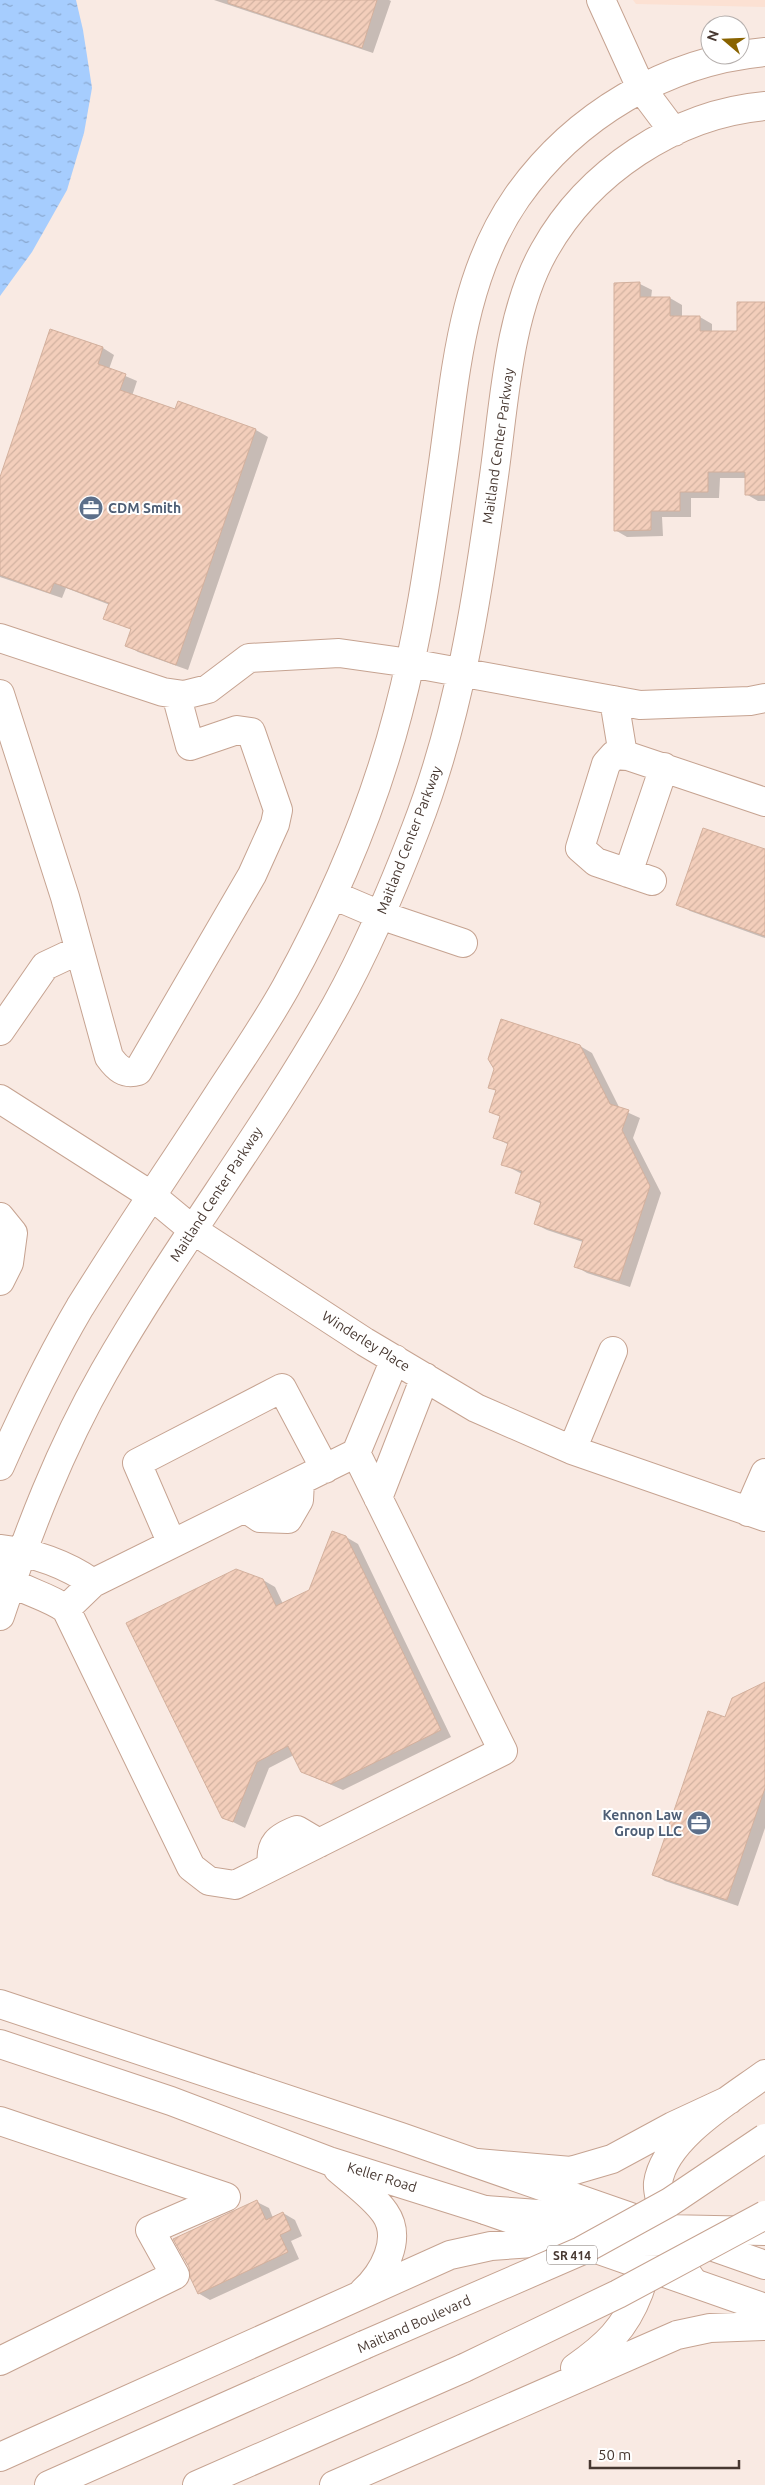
<svg xmlns="http://www.w3.org/2000/svg" width="765" height="2485" font-family="Ubuntu,sans-serif">
  <defs>
    <pattern id="water-ripples" width="26" height="14" patternUnits="userSpaceOnUse" patternTransform="scale(1.25)"><rect width="26" height="14" fill="#a6cdfe"/><path d="M2 4q2-2 4 0t4 0M15 11q2-2 4 0t4 0" fill="none" stroke="#89a7ce"/></pattern>
    <pattern id="building-hatch" width="6" height="6" patternUnits="userSpaceOnUse" patternTransform="scale(1.25)"><rect width="6" height="6" fill="#f3cebb"/><path d="M-1 1l2-2M0 6l6-6M5 7l2-2" fill="none" stroke="#d2b2a1"/></pattern>
  </defs>
  <rect width="100%" height="100%" fill="#f9eae3"/>
  <path fill="#fce1d3" d="M633 0H765V7L636 4Z"/>
  <path fill="url(#water-ripples)" d="M0 0H76L83 30 92 88 84 133 67 190 32 252 0 296Z"/>
  <path fill="#0003" d="M214 0H389L391 1 373 53Z
    M640 284 652 290 651 298H670L682 305V317H700L712 324V332H738L765 303V501H758L746 494V478H720L719 498H691V517H662L663 536 627 537 615 530Z
    M51 331 103 348 114 355 109 369 137 381 132 396 176 411 179 403 256 430 268 437 188 670 138 652 127 645 132 630 105 618 110 605 66 588 62 598 0 577V480Z
    M765 850V938L690 911 678 904Z
    M580 1046 592 1053 620 1109 640 1118 633 1138 661 1193 630 1287 587 1273 575 1266 583 1242 547 1230 535 1224 542 1204 516 1193 522 1174 503 1164 509 1145 494 1137 501 1117 490 1111 497 1091 489 1087Z
    M346 1537 358 1544 451 1737 343 1790 302 1772 294 1755 269 1768 245 1828 223 1817 263 1580 275 1587 283 1604 310 1591Z
    M765 1683V1828L738 1906 665 1881 653 1874 726 1719Z
    M257 2202 269 2208 273 2218 283 2213 295 2220 302 2236 291 2241 299 2259 210 2300 198 2293Z"/>
  <path fill="url(#building-hatch)" stroke="#d3b09d" d="M228 0H377L362 48 228 3Z
    M640 282V297H670V316H700V331H737V302H765V495H745V472H708V492H680V511H651V530L614 531V283Z
    M50 329 103 347 98 364 126 374 120 390 175 409 178 401 256 429 176 665 125 646 131 629 103 619 109 603 54 583 50 593 0 575V477Z
    M703 828 765 849V936L676 905Z
    M501 1019 580 1045 610 1104 629 1110 622 1130 650 1186 619 1281 574 1267 583 1240 534 1224 541 1202 515 1193 522 1171 501 1165 508 1143 493 1138 500 1116 489 1112 496 1090 488 1088 494 1069 488 1059Z
    M332 1531 346 1536 441 1730 331 1784 301 1772 288 1746 257 1762 233 1822 222 1818 126 1623 236 1569 263 1579 276 1606 309 1590Z
    M765 1682V1788L727 1900 652 1875 708 1711 725 1717 732 1698Z
    M257 2200 266 2220 283 2212 291 2230 280 2235 288 2252 198 2294 190 2277 189 2267 173 2239Z"/>
  <g fill="none" stroke-linecap="round" stroke-linejoin="round">
    <defs>
      <path id="minor" d="M601 0 641 88 674 132
        M0 638 163 692 184 695 208 689 249 658 339 653 410 663 640 705 750 701 765 698
        M0 694 65 897 109 1057C117 1068 124 1075 138 1071L252 875 275 824 278 810 251 732 237 730 190 746 176 694
        M614 700 623 755
        M628 873 664 767
        M652 881 596 862 580 848 606 764 614 755 628 756 765 802
        M333 895 380 915 463 943
        M0 1031 45 966 79 950
        M0 1099 152 1196 193 1230 365 1342 476 1408 572 1450 765 1517
        M0 1217 13 1233 9 1263 0 1281
        M572 1450 613 1351
        M356 1453 395 1359
        M0 1466C24 1412 50 1358 80 1307 126 1233 176 1160 223 1087 245 1054 267 1021 286 987 334 900 373 809 398 713 420 631 431 547 443 463 456 371 462 276 517 197 574 116 666 61 765 52
        M378 1498 425 1377
        M245 1508 260 1518 288 1519 299 1500 300 1481
        M748 1512 765 1473
        M172 1544 137 1463 282 1388 325 1469
        M0 1549C35 1553 64 1563 93 1583
        M0 1574C19 1591 45 1594 66 1609L191 1867 209 1881 235 1885 503 1751 356 1453 93 1583 66 1609
        M0 1616C28 1532 60 1449 104 1372 176 1246 265 1131 336 1005 367 949 393 888 416 828 459 717 477 600 493 483 504 409 507 317 544 251 588 172 675 114 765 106
        M272 1866C269 1843 278 1838 297 1830L319 1843
        M0 2004 401 2137 639 2220
        M0 2044 171 2101 329 2161 485 2210 765 2308
        M0 2121 226 2197 150 2230 175 2275 0 2361
        M338 2169C354 2183 373 2196 385 2213 403 2239 383 2274 363 2292
        M691 2239 765 2265
        M575 2368C606 2346 625 2329 639 2292 642 2282 646 2276 644 2266
        M0 2457 450 2255 491 2246 533 2243 679 2241
        M334 2485 677 2335 710 2328 765 2326"/>
      <path id="highway" d="M477 2163 571 2171 612 2159 673 2126 729 2100
        M485 2210 551 2215 665 2229 765 2231
        M693 2282C677 2259 666 2238 662 2210 661 2201 657 2191 658 2183 664 2138 731 2099 765 2074
        M49 2485 364 2345
        M197 2485 464 2368"/>
    </defs>
    <use href="#minor" stroke="#c6a391" stroke-width="30"/>
    <use href="#highway" stroke="#c6a391" stroke-width="30"/>
    <use href="#minor" stroke="#fff" stroke-width="28"/>
    <use href="#highway" stroke="#fff" stroke-width="28"/>
    <defs>
      <path id="highway-bridge" d="M364 2345 581 2251 670 2202 765 2138
        M464 2368 618 2294 765 2215"/>
    </defs>
    <use href="#highway-bridge" stroke="#c6a391" stroke-width="30" stroke-linecap="butt"/>
    <use href="#highway-bridge" stroke="#fff" stroke-width="28"/>
  </g>
  <defs>
    <symbol id="office-disc" viewBox="-11 -11 22 22"><circle r="9.5" fill="#5c6f8a" stroke="#fff"/><path d="M-6-3h4V-5.5h4V-3h4V5H-6ZM-1-4.5V-3h2v-1.5ZM-6 0V1H6V0Z" fill="#fff"/></symbol>
  </defs>
  <g fill-rule="evenodd">
    <use href="#office-disc" x="77" y="494" width="28" height="28"/>
    <use href="#office-disc" x="685" y="1809" width="28" height="28"/>
  </g>
  <g text-anchor="middle" dominant-baseline="central" stroke-width="4" stroke-linejoin="round" paint-order="stroke">
    <rect fill="#fff" stroke="#7e746f" stroke-width="1" x="547" y="2245.5" width="50" height="19" rx="4"/>
    <g font-size="12" font-weight="bold" fill="#473831">
      <text x="572" y="2255">SR 414</text>
    </g>
    <g font-size="14" fill="#473831" stroke="#fff">
      <text transform="translate(498 446) rotate(-82)">Maitland Center Parkway</text>
      <text transform="translate(409 840) rotate(-69)">Maitland Center Parkway</text>
      <text transform="translate(216 1194) rotate(-57)">Maitland Center Parkway</text>
      <text transform="translate(366 1341) rotate(32)">Winderley Place</text>
      <text transform="translate(382 2177) rotate(17)">Keller Road</text>
      <text transform="translate(414 2324) rotate(-24)">Maitland Boulevard</text>
    </g>
    <g font-size="14" font-weight="bold" fill="#4e5e75" stroke="#fff" text-anchor="start">
      <text x="108" y="508">CDM Smith</text>
      <text x="682" y="1815" text-anchor="end">Kennon Law<tspan x="682" dy="16">Group LLC</tspan></text>
    </g>
  </g>
  <g transform="translate(725 40) rotate(289)"><circle r="24" fill="#ffffff" stroke="#b5afad"/>
  <path d="M0-4L9 19L0 12L-9 19Z" fill="#896300"/>
  <text y="-8" font-size="14" font-weight="bold" text-anchor="middle" fill="#473831">N</text>
  </g>
  <path d="M590 2460v8h149v-8" fill="none" stroke="#473831" stroke-width="2.5"/>
  <text x="598" y="2460" font-size="15" fill="#473831" stroke="#ffffff" stroke-width="4" paint-order="stroke">50 m</text>
</svg>
